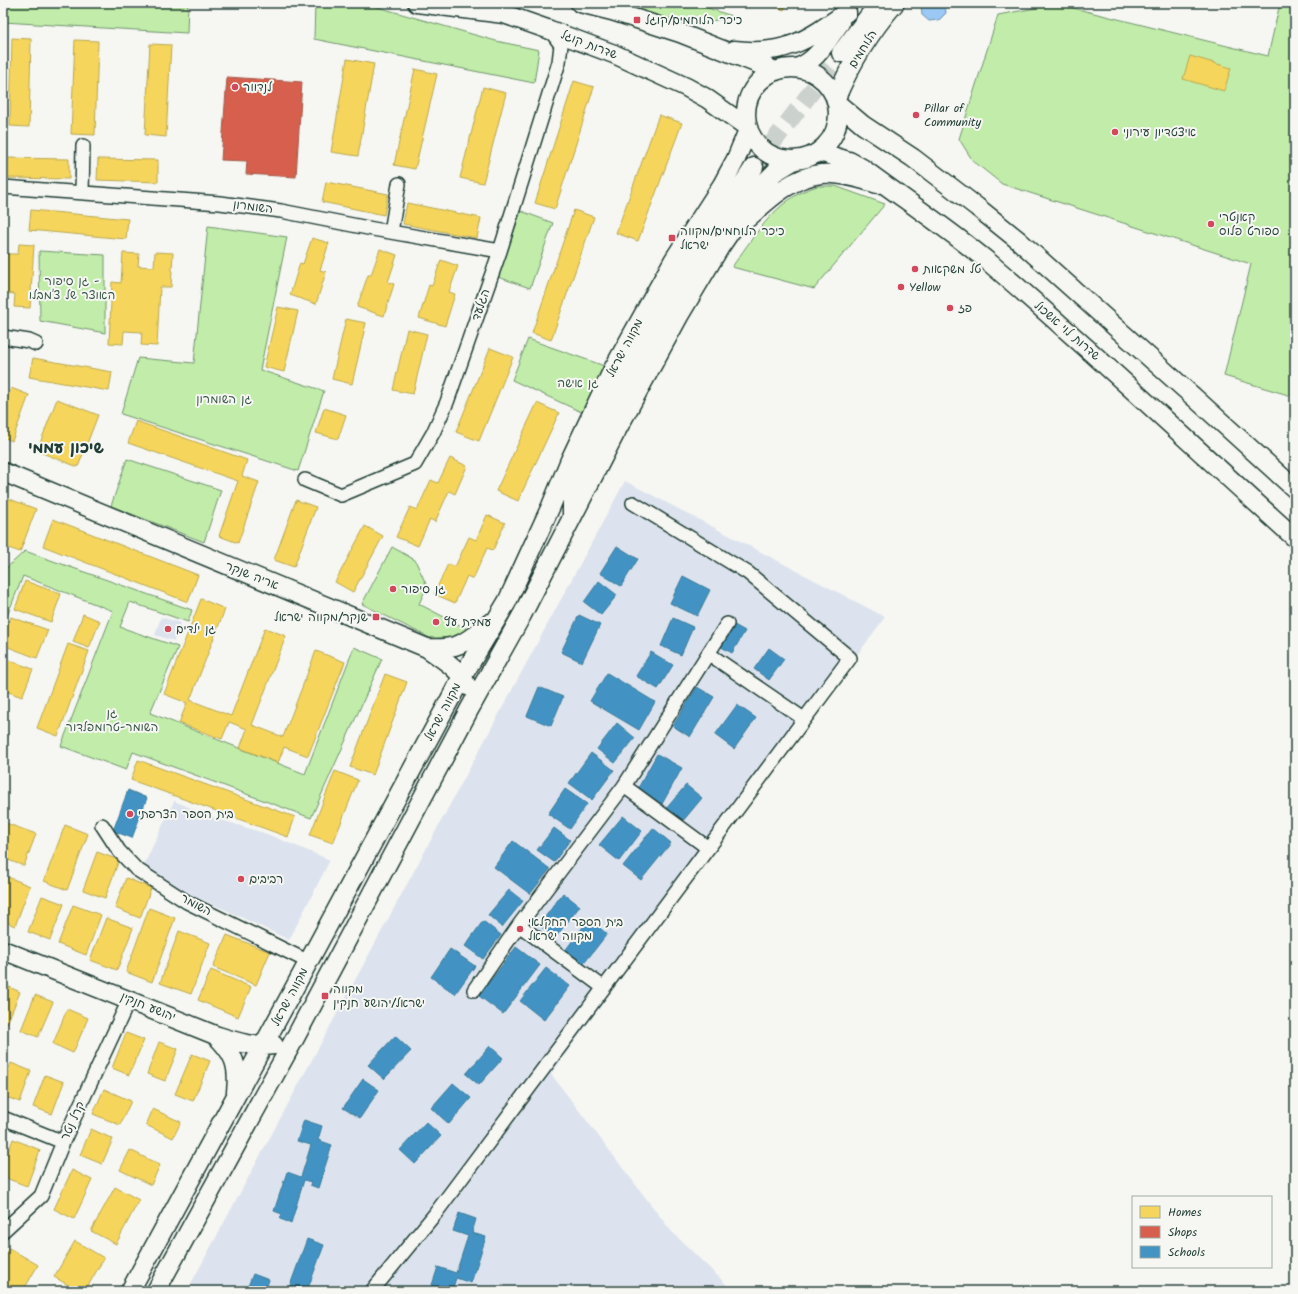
<svg xmlns="http://www.w3.org/2000/svg" width="1298" height="1294" font-family="Kalam,'Playpen Sans Hebrew',sans-serif">
  <rect width="100%" height="100%" fill="#f6f6f2"/>
  <filter id="ink" filterUnits="userSpaceOnUse"><feTurbulence type="fractalNoise" baseFrequency=".025" numOctaves="2"/><feDisplacementMap in="SourceGraphic" scale="8" xChannelSelector="R" yChannelSelector="G"/><feConvolveMatrix kernelMatrix="1 2 1 2 8 2 1 2 1" color-interpolation-filters="sRGB"/></filter>
  <g filter="url(#ink)">
    <path fill="#dce3ee" d="M625 481 885 617 551 1074 671 1231 733 1291H187Z
      M161 617 180 623 174 641 155 635Z
      M174 801 215 818 267 834 330 860 289 940 226 910 181 891 143 867Z"/>
    <path fill="#c1eca9" stroke="#70946e" d="M4 3H188L187 33 3 22Z
      M315 3 367 4 496 41 539 50 534 83 314 39Z
      M600 3H693L735 17 686 25Z
      M1280 3H1295V397L1224 376 1251 264 1002 184 973 161 959 139 998 15 1057 4 1268 56Z
      M818 186H835L885 204 814 289 732 267C752 239 772 206 804 191 808 189 814 187 818 186Z
      M521 211 553 223 530 288 498 277Z
      M208 226 287 237 260 370 324 391 298 471 121 414 138 358 194 363Z
      M39 251 105 255V333L40 321Z
      M528 339 613 369 590 416 512 380Z
      M127 459 221 490 204 542 111 506Z
      M392 547 415 560 427 586 419 604 469 630 447 639 430 638 362 604Z
      M25 551 192 610 188 622 130 602 120 627 178 647 150 713 305 774 354 647 382 659 311 818 133 752 126 770 61 746 113 611 23 576 3 626V571Z"/>
    <path fill="#9bc8f5" stroke="#6990a8" d="M923 3H945L946 13 939 20 929 21 922 15 921 5Z"/>
    <path fill="#f6d55c" stroke="#b6a750" d="M767 3H786L784 10Z
      M12 38 31 39 29 127 10 126Z
      M75 40 98 41 95 135 71 134Z
      M150 44 171 45 166 137 145 135Z
      M1190 56 1231 68 1224 91 1183 79Z
      M347 59 374 64 358 156 331 152Z
      M415 69 437 74 415 169 394 165Z
      M574 81 594 87 555 209 535 203Z
      M483 87 506 93 483 183 460 178Z
      M659 115 682 123 638 241 616 233Z
      M7 158 69 159V179L7 178Z
      M98 159 158 160V182L97 180Z
      M326 182 388 194 384 215 322 202Z
      M407 203 481 218 477 238 403 224Z
      M31 210 128 219 126 239 29 230Z
      M574 210 594 217 551 340 532 333Z
      M312 238 329 243 320 270 326 272 316 304 290 295 300 263 303 264Z
      M3 242V254H18L19 244 34 245 30 308 14 307 15 294 3 293Z
      M380 249 397 255 388 282 394 284 384 316 357 307 368 275H371Z
      M155 252 173 253 171 287H160L157 346 141 345 142 332 124 331 123 344 109 343 112 282 121 283 123 253 139 254 138 266 154 267Z
      M441 260 458 266 449 292 455 294 445 326 419 318 429 285 432 286Z
      M278 307 298 311 284 372 264 367Z
      M346 319 366 323 352 384 332 379Z
      M407 329 427 334 413 394 393 390Z
      M490 348 513 357 479 441 456 432Z
      M33 358 112 372 109 391 29 377Z
      M11 388 29 395 12 441 3 437V410Z
      M57 399 98 415 78 467 37 451Z
      M537 403 559 413 518 501 496 491Z
      M324 408 346 415 338 439 316 433Z
      M136 421 247 460 242 476 259 482 238 543 219 536 238 481 128 443Z
      M450 458 467 466 455 494 449 491 435 522 430 519 418 546 396 537 410 507 417 510 431 480 438 483Z
      M7 498 36 509 20 552 3 546V510Z
      M296 500 316 507 294 567 274 560Z
      M487 515 505 523 493 550 487 548 473 579 467 576 455 603 434 594 448 564 455 567 469 537 476 540Z
      M53 519 198 575 188 602 43 546Z
      M365 526 383 536 353 592 335 582Z
      M25 581 61 594 51 622 15 609Z
      M201 599 225 609 190 700 231 716 265 628 286 636 252 725 283 737 316 651 345 662 308 756 284 747 278 763 240 748 247 729 229 722 222 739 179 723 187 703 164 694Z
      M83 614 100 621 89 648 73 642Z
      M11 617 48 630 37 658 3 645V639Z
      M68 644 89 651 58 736 37 728Z
      M3 658 33 669 22 697 3 690Z
      M385 674 407 682 373 775 350 767Z
      M3 728 8 736 3 749Z
      M138 760 295 817 288 837 131 780Z
      M335 771 358 780 333 843 310 835Z
      M3 822 36 834 24 866 3 858Z
      M65 825 88 834 67 890 44 881Z
      M97 852 119 860 105 898 83 890Z
      M8 877 30 886 15 926 3 921V890Z
      M126 878 151 888 140 918 115 908Z
      M42 896 64 904 50 940 28 932Z
      M73 905 101 915 86 955 58 944Z
      M149 908 175 918 152 982 126 972Z
      M106 918 133 928 117 970 90 960Z
      M179 931 210 943 191 994 160 983Z
      M227 935 270 952 256 985 213 967Z
      M211 970 251 987 238 1017 198 1000Z
      M3 984 20 992 4 1031 3 1030Z
      M35 995 53 1002 38 1037 21 1030Z
      M67 1009 88 1018 73 1053 53 1044Z
      M126 1033 144 1040 129 1075 112 1068Z
      M159 1042 178 1049 165 1081 147 1074Z
      M192 1054 210 1061 193 1101 175 1094Z
      M11 1063 31 1071 20 1102 3 1096V1084Z
      M45 1075 64 1082 52 1114 33 1107Z
      M104 1089 131 1101 120 1125 93 1114Z
      M153 1109 181 1122 173 1138 146 1125Z
      M91 1129 113 1139 102 1164 80 1155Z
      M13 1139 40 1150 27 1186 3 1177V1165Z
      M130 1150 160 1165 151 1185 120 1170Z
      M72 1170 92 1180 74 1219 54 1209Z
      M115 1187 139 1200 116 1244 91 1231Z
      M75 1241 104 1258 85 1291H79L54 1277Z
      M9 1248 38 1265 23 1291H3V1258Z"/>
    <path fill="#d6604d" stroke="#9f5646" d="M227 77 302 82 296 177 246 174 247 161 221 160Z"/>
    <path fill="#4393c3" stroke="#387998" d="M617 546 638 559 621 586 600 573Z
      M683 576 710 590 697 616 670 603Z
      M599 581 617 595 601 615 584 602Z
      M579 615 600 625 582 662 561 652Z
      M673 618 693 627 681 655 661 646Z
      M729 622 745 631 732 653 716 644Z
      M769 648 784 659 769 680 754 669Z
      M651 652 673 665 658 689 636 676Z
      M607 673 655 702 639 730 590 701Z
      M539 687 563 697 551 726 527 716Z
      M697 687 714 697 690 737 673 726Z
      M737 705 756 718 734 749 715 735Z
      M617 723 635 738 615 763 597 749Z
      M591 753 614 770 592 800 569 783Z
      M657 754 682 768 662 804 637 790Z
      M686 785 702 798 682 822 666 809Z
      M565 789 587 804 570 829 548 814Z
      M128 790 147 798 132 838 113 831Z
      M623 816 642 831 619 861 599 845Z
      M554 828 570 840 554 862 537 850Z
      M653 828 671 843 641 880 623 866Z
      M513 841 550 869 530 894 494 867Z
      M509 890 523 901 502 927 488 915Z
      M563 893 580 906 555 938 539 925Z
      M589 919 607 934 582 966 564 952Z
      M483 921 501 935 483 959 465 946Z
      M516 947 540 965 503 1014 479 996Z
      M450 949 475 966 455 994 431 977Z
      M546 968 570 986 544 1020 520 1001Z
      M395 1036 411 1051 384 1079 368 1065Z
      M490 1046 503 1058 479 1085 466 1074Z
      M363 1079 379 1090 360 1118 343 1108Z
      M453 1083 471 1098 449 1124 431 1108Z
      M304 1120 322 1126 318 1140 332 1145 318 1188 310 1185 311 1182 304 1180 291 1223 280 1219 282 1214 274 1211 287 1172 301 1177 311 1145 297 1141Z
      M426 1122 441 1136 415 1164 400 1150Z
      M459 1213 476 1219 472 1233 486 1237 471 1283 456 1278 452 1291H430L438 1267 456 1273 468 1236 453 1231Z
      M307 1239 324 1245 307 1291H288Z
      M253 1274 269 1280 265 1291H246Z"/>
    <g fill="none" stroke-linecap="round" stroke-linejoin="round">
      <path stroke="#cbd1cc" stroke-width="18" stroke-dasharray="18 9" stroke-linecap="butt" d="M754 167 841 53"/>
      <defs>
        <path id="street" d="M3 187 220 203 281 211 373 229 500 251
          M82 193 83 146
          M391 232 399 184
          M3 337 29 341 36 344
          M305 480 341 495 415 464 433 433 447 402 500 251 559 62 561 45 550 30
          M709 654 804 719
          M624 786 708 848
          M102 825 119 851 136 869 187 902 309 962
          M519 925 604 988
          M474 990 519 925 624 786 727 624
          M3 1118 63 1142
          M3 1231 41 1196 63 1142 129 1000
          M372 1291 435 1214 850 658 748 573 633 503"/>
        <path id="secondary" d="M417 3 504 14 550 30 614 54 686 87 706 98 747 127
          M580 3 612 11 680 33 776 71
          M734 50C785 56 807 40 847 12
          M841 53 875 8
          M746 114a46 46 0 1 1 92 0a46 46 0 1 1-92 0Z
          M796 68C817 62 827 40 840 23
          M836 98C851 63 870 32 895 3
          M837 103 863 125 913 158 977 207 1018 240 1196 399 1295 489
          M819 152 849 161 862 168C905 200 950 230 991 264 1095 353 1194 447 1295 538
          M748 218C768 200 792 177 821 174 839 172 860 179 878 184
          M3 472 427 648C442 659 460 669 467 686
          M572 516V491L615 401 665 308 694 259 754 167
          M427 648C460 650 466 642 490 623
          M3 950 215 1035C234 1041 254 1048 274 1045
          M215 1035C234 1053 239 1065 236 1092
          M130 1291 263 1046 462 677 507 602 551 506 570 460 613 369 673 261 722 185 736 159 748 130
          M156 1291 295 1038 469 710 522 615 618 428 679 316 720 247 764 183 775 172 793 161"/>
      </defs>
      <use href="#street" stroke="#1f3d34" stroke-width="16"/>
      <use href="#secondary" stroke="#1f3d34" stroke-width="21"/>
      <use href="#street" stroke="#f6f6f2" stroke-width="13"/>
      <use href="#secondary" stroke="#f6f6f2" stroke-width="18"/>
    </g>
  </g>
  <g fill="#d1495b" stroke="#f6f6f2" stroke-width="1.5">
    <rect x="633" y="16" width="8" height="8" rx="2"/>
    <circle cx="235" cy="87" r="4"/>
    <circle cx="916" cy="115" r="4"/>
    <circle cx="1115" cy="132" r="4"/>
    <circle cx="1211" cy="224" r="4"/>
    <rect x="668" y="234" width="8" height="8" rx="2"/>
    <circle cx="915" cy="269" r="4"/>
    <circle cx="901" cy="287" r="4"/>
    <circle cx="950" cy="308" r="4"/>
    <circle cx="393" cy="589" r="4"/>
    <rect x="372" y="613" width="8" height="8" rx="2"/>
    <circle cx="436" cy="622" r="4"/>
    <circle cx="168" cy="629" r="4"/>
    <circle cx="130" cy="814" r="4"/>
    <circle cx="241" cy="879" r="4"/>
    <circle cx="520" cy="929" r="4"/>
    <rect x="321" y="992" width="8" height="8" rx="2"/>
  </g>
  <g text-anchor="middle" dominant-baseline="central" stroke-width="4" stroke-linejoin="round" paint-order="stroke">
    <g font-size="12" fill="#1f3d34" stroke="#f6f6f2" text-anchor="start">
      <text x="645" y="20">כיכר הלוחמים/קוגל</text>
      <text x="243" y="87">לנדוור</text>
      <text x="924" y="108">Pillar of<tspan x="924" dy="14">Community</tspan></text>
      <text x="1123" y="132">איצטדיון עירוני</text>
      <text x="1219" y="217">קאנטרי<tspan x="1219" dy="14">ספורט פלוס</tspan></text>
      <text x="680" y="231">כיכר הלוחמים/מקווה<tspan x="680" dy="14">ישראל</tspan></text>
      <text x="923" y="269">טל משקאות</text>
      <text x="909" y="287">Yellow</text>
      <text x="958" y="308">פז</text>
      <text x="401" y="589">גן סיפור</text>
      <text x="368" y="617" text-anchor="end">שנקר/מקווה ישראל</text>
      <text x="444" y="622">עמדת עץ</text>
      <text x="176" y="629">גן ילדים</text>
      <text x="138" y="814">בית הספר הצרפתי</text>
      <text x="249" y="879">רביבים</text>
      <text x="528" y="922">בית הספר החקלאי<tspan x="528" dy="14">מקווה ישראל</tspan></text>
      <text x="333" y="989">מקווה<tspan x="333" dy="14">ישראל/יהושע חנקין</tspan></text>
    </g>
    <g font-size="12" fill="#1f3d34" stroke="#f6f6f2">
      <text transform="translate(589 45) rotate(21)">שדרות קוגל</text>
      <text transform="translate(863 49) rotate(-58)">הלוחמים</text>
      <text transform="translate(253 207) rotate(7)">השומרון</text>
      <text transform="translate(481 305) rotate(-71)">הגלעד</text>
      <text transform="translate(1067 331) rotate(41)">שדרות לוי אשכול</text>
      <text transform="translate(625 348) rotate(-62)">מקווה ישראל</text>
      <text transform="translate(252 576) rotate(22)">אריה שנקר</text>
      <text transform="translate(443 712) rotate(-62)">מקווה ישראל</text>
      <text transform="translate(196 905) rotate(28)">השומר</text>
      <text transform="translate(290 997) rotate(-62)">מקווה ישראל</text>
      <text transform="translate(148 1007) rotate(22)">יהושע חנקין</text>
      <text transform="translate(73 1121) rotate(-65)">קרל נטר</text>
    </g>
    <g font-size="12" fill="#375746" stroke="#f6f6f2">
      <text x="72" y="281">גן סיפור -<tspan x="72" dy="14">האוצר של צ'מבלו</tspan></text>
      <text x="578" y="383">גן אישה</text>
      <text x="224" y="399">גן השומרון</text>
      <text x="112" y="713">גן<tspan x="112" dy="14">השומר-טרומפלדור</tspan></text>
    </g>
    <g font-size="16" font-weight="bold" fill="#1f3d34" stroke="#f6f6f2">
      <text x="66" y="448">שיכון עממי</text>
    </g>
  </g>
  <rect width="1298" height="1294" fill="none" stroke="#f6f6f2" stroke-width="16"/>
  <rect x="8" y="8" width="1282" height="1278" fill="none" stroke="#1f3d34" stroke-width="1.5" filter="url(#ink)"/>
  <rect x="1132" y="1196" width="140" height="72" fill="#f6f6f2" stroke="#a0aca6"/>
  <rect x="1140" y="1206" width="20" height="12" fill="#f6d55c" stroke="#a0aca6"/>
  <text x="1168" y="1216" font-size="12" fill="#1f3d34">Homes</text>
  <rect x="1140" y="1226" width="20" height="12" fill="#d6604d" stroke="#a0aca6"/>
  <text x="1168" y="1236" font-size="12" fill="#1f3d34">Shops</text>
  <rect x="1140" y="1246" width="20" height="12" fill="#4393c3" stroke="#a0aca6"/>
  <text x="1168" y="1256" font-size="12" fill="#1f3d34">Schools</text>
</svg>
